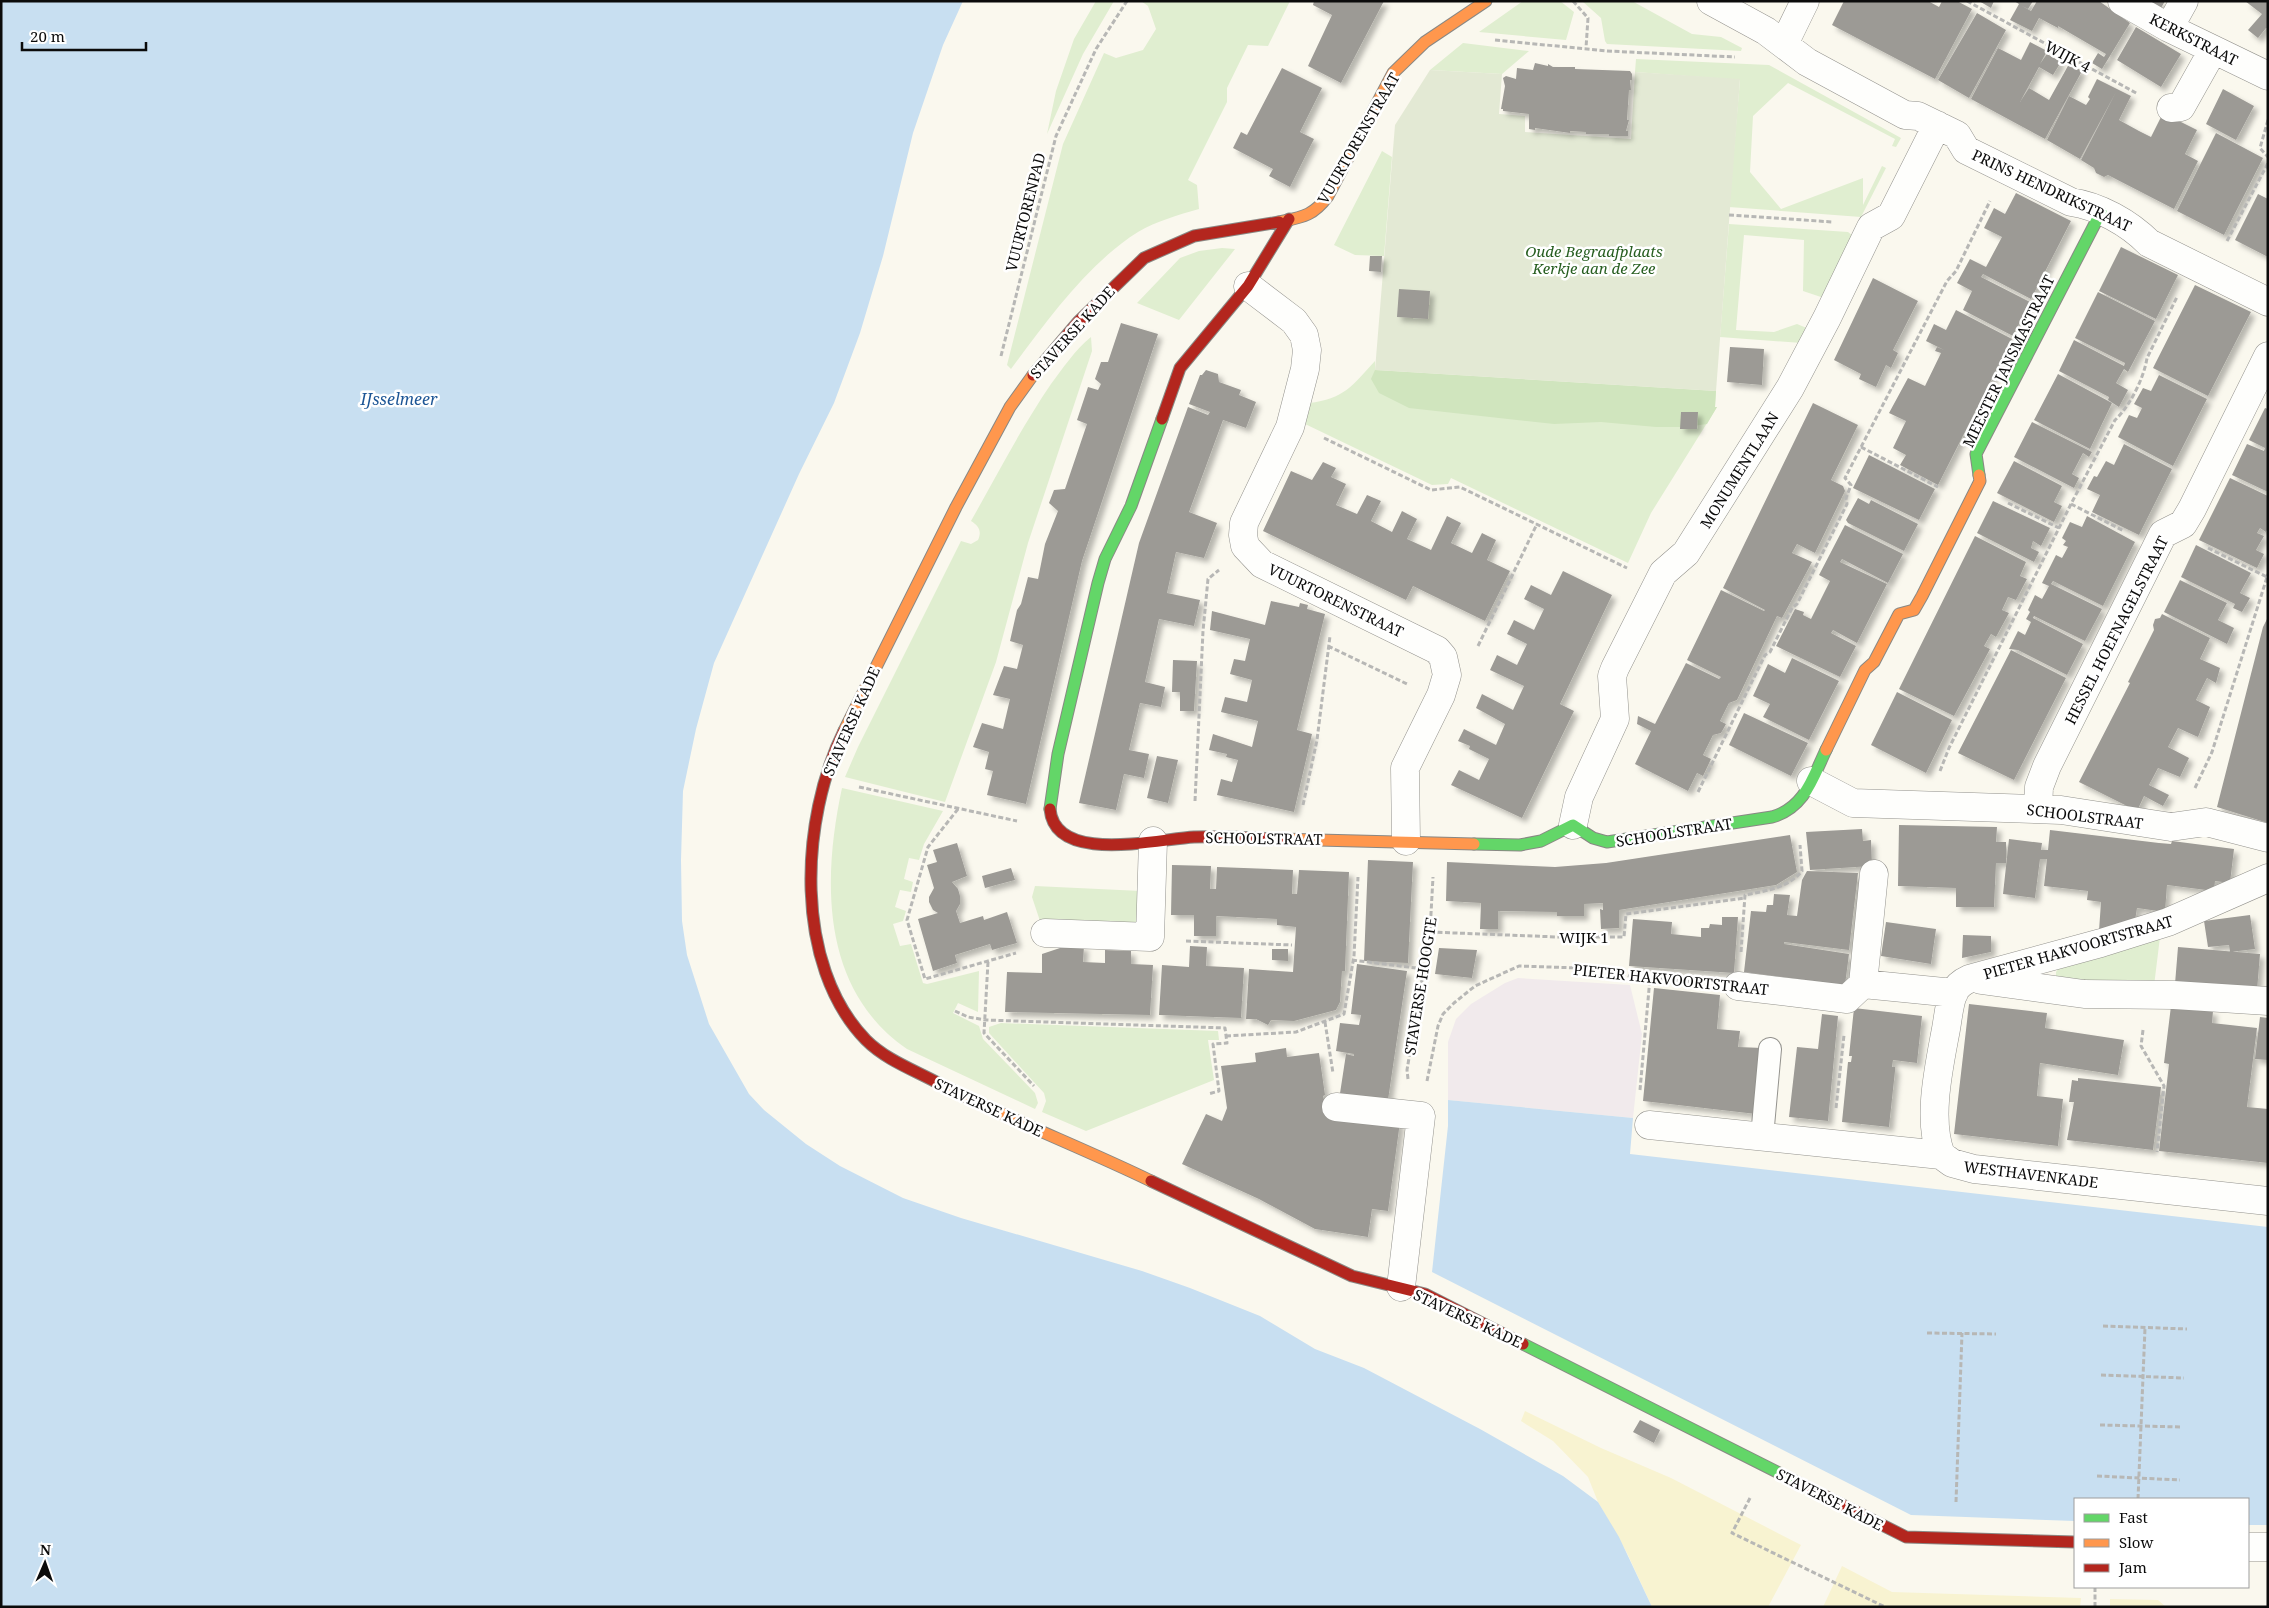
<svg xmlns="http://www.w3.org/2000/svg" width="2269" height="1608" font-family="'Noto Serif',serif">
  <defs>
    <filter id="shadow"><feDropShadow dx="4.5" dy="4.5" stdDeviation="2.5" flood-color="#0004"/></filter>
  </defs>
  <rect width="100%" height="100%" fill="#faf8ee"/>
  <path fill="#f1eaec" d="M1518 978 1630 985 1642 1034 1633 1118 1448 1100V1042L1456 1019 1471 1004 1505 983Z"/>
  <path fill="#e0eed0" d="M1096 1H1114L1083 54 1047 134 1056 91 1074 39Z
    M1141 1H1290L1268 46 1248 45 1227 88V102L1188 180 1197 185 1199 209C1178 215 1157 221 1138 232 1088 263 1046 322 1011 369L1007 365 1063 144 1104 53 1116 58 1143 50 1156 29 1148 6Z
    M1523 1H1560L1574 12 1566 40 1479 32Z
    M1582 1H1632L1692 34 1721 37 1742 48 1741 51 1607 44 1605 41 1601 18Z
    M1463 43 1529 51 1502 74 1430 70Z
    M1636 59 1769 65 1901 138 1896 147 1892 146 1895 139 1788 83 1753 116 1750 172 1781 209 1863 178V205L1882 166 1886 168 1861 217 1729 207 1740 80 1635 72Z
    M1382 151 1392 157 1384 256 1355 255 1334 245Z
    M1729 224 1848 232 1853 236 1824 298 1803 291 1804 240 1744 235 1736 330 1774 332 1797 324 1809 329 1802 343 1720 337Z
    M1222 248 1235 249 1179 320 1137 303 1180 258 1199 251Z
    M1091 337 1092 351 1028 543 996 662 945 802 845 777 858 747 961 541 971 544 978 540C982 531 979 526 971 521 997 475 1021 428 1051 384 1063 368 1075 350 1091 337Z
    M1375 361V370L1716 391 1715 407H1717L1651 513 1628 563 1451 478 1448 484 1432 485 1303 423 1309 403C1344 399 1352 386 1375 361Z
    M842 788 943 811 924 844 919 860 909 858 904 879 913 882 911 892 900 890 895 907 906 911 903 921 893 924 900 946 911 944 923 983 927 984 979 971 978 1012 958 1003 953 1013 979 1026 983 1039 1035 1093 1038 1103 1035 1109 907 1049C821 990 822 881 842 788Z
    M1035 886 1141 891 1140 921 1135 925 1040 921 1032 897Z
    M2160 937 2154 986 2056 980V972L2058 969Z
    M1001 1023 1218 1031 1219 1040H1208L1214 1080 1086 1131 1042 1112 1046 1101 1044 1093 989 1033V1027Z"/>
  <path fill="#d0e5be" d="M1375 370 1716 391 1715 407H1717L1707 424 1686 427H1656L1601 422 1554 424 1409 408 1379 393 1371 379Z"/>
  <path fill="#f8f3d1" d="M1525 1411 1601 1448 1671 1478 1801 1545 1768 1607H1652L1627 1553 1598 1502 1588 1477 1553 1441 1521 1421Z
    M1842 1566 1892 1592 2081 1598 2080 1607H1823Z
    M2110 1599 2158 1600 2166 1607H2110Z"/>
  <path fill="#e3e9d4" d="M1430 70 1502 74 1499 114 1525 116V132L1631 139 1635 72 1740 79 1716 391 1375 370 1395 125Z"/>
  <path fill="#c8dff1" d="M1 1H963L943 45 913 133 883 256 860 333 834 403 799 474 714 663 696 729 683 791 681 860 682 921 687 955 709 1024 749 1094 764 1110 806 1144 840 1166 903 1198 961 1218 1142 1271 1190 1288 1260 1316 1315 1349 1364 1368 1480 1429 1563 1476 1598 1502 1619 1537 1652 1607H1Z
    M1448 1100 1633 1118 1630 1154 2268 1227V1525H2248V1499H2075V1521L1911 1515 1432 1272 1448 1126Z"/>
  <path fill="#9c9a95" filter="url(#shadow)" d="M1314 1H1384L1341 83 1308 66 1332 15 1313 5Z
    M1844 1H1928L1939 7 1942 1H1957L1972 9 1935 79 1832 25Z
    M1979 1H1994L1991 8Z
    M2014 1H2033L2028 9 2022 6 2031 11 2037 1H2099L2130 23 2102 69 2092 63 2098 53 2104 57 2106 54 2058 26V28L2039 18 2032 31 2010 20 2019 4Z
    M2149 1H2165L2161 8Z
    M2245 1H2268V29L2266 28 2258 38 2248 30 2262 14Z
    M1977 13 2006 30 1969 98 1938 80Z
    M2136 27 2181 54 2161 87 2117 60Z
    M2030 42 2047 51 2040 64 2047 54 2061 62 2053 75 2039 67 2020 102 2029 88 2049 100 2069 64 2082 71 2045 139 1971 99 1998 48 2021 60Z
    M1535 63 1548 66V64L1553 67H1575V69L1630 71 1632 74V80H1630L1631 90H1629L1627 120H1629L1626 131H1628V136H1609V134H1586V132L1570 131V133L1535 128V130L1529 129V114L1503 111V109H1501L1505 86 1503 78 1506 76 1516 79 1517 68 1533 70Z
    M1282 68 1322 88 1300 132 1314 139 1290 187 1269 176 1273 169 1233 148 1241 132 1247 135Z
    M2097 79 2131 96 2119 120 2139 131 2151 137 2163 113 2197 130 2185 154 2198 161 2174 209 2108 175 2104 177 2096 173 2094 168 2081 160 2116 92 2080 159 2047 140 2069 96 2086 105 2090 99 2088 97Z
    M2223 89 2254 106 2236 140 2206 124Z
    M2216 133 2263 158 2224 235 2177 211Z
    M2016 193 2071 221 2031 299 1983 274 1981 277 2030 302 2013 336 1963 310 1972 291 1957 283 1970 259 1986 267 2002 237 1984 228 1994 208 2005 214Z
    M2258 194 2268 199V257L2235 240Z
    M2121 247 2178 275 2156 319 2099 291Z
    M1370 256H1382L1381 272 1369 271Z
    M1873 278 1918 301 1893 350 1898 353 1891 368 1886 365 1876 387 1859 379 1861 374 1834 360Z
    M2195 285 2251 312 2208 396 2153 368Z
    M1399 289 1430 291 1428 319 1397 317Z
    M2098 292 2155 321 2128 372 2124 369 2116 383 2128 390 2119 407 2108 400 2109 397 2059 371 2074 340 2124 366 2125 363 2075 338Z
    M1956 310 2012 339 1938 485 1900 465 1906 455 1893 448 1906 421 1889 413 1908 378 1925 386 1941 353 1935 351 1937 347 1944 350 1926 341 1934 324 1946 330Z
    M1121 323 1158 334 1082 561 1026 804 987 795 993 771 985 769 989 752 973 747 982 723 1003 729 1010 699 993 695 1004 666 1017 669 1023 645 1010 641 1017 610 1021 604 1028 577 1038 579 1045 544 1058 511 1049 503 1054 490 1065 489 1087 424 1077 420 1088 387 1098 390 1101 384 1095 379 1101 362H1108Z
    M1730 347 1764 349 1762 385 1727 382Z
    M1206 370 1218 374 1219 382 1241 390 1239 395 1256 402 1246 428 1223 420 1189 512 1217 523 1204 558 1176 552 1167 593 1200 600 1194 626 1159 619 1145 682 1165 687 1161 707 1140 703 1129 750 1149 754 1144 778 1124 774 1116 810 1079 803 1139 543 1188 407 1208 415 1210 412 1189 404 1200 375H1202Z
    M2058 374 2112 403 2090 449 2034 420Z
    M2159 375 2207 399 2173 466 2118 437 2129 415 2137 418 2142 408 2134 404 2143 388 2151 391Z
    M1813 403 1858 425 1831 480 1843 486 1845 491 1815 553 1797 544 1792 553 1812 562 1782 618 1777 616 1737 700 1729 703 1720 721 1726 724 1721 733 1713 735 1703 755 1711 759 1703 776 1697 773 1688 791 1635 764 1651 731 1637 724 1638 716 1655 724 1686 663 1719 679 1721 677 1687 660 1721 590 1764 611 1765 610 1723 588Z
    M2265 408 2268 409V492L2232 475 2247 444 2264 451 2265 448 2249 440Z
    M1681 412H1698L1697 429H1680Z
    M2032 422 2092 452 2089 457 2083 453 2072 474 2079 478 2074 488 2014 457Z
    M2124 444 2172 469 2139 535 2092 512 2100 495 2087 489 2094 476 2097 477 2106 461 2114 465Z
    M1869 455 1935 489 1919 520 1853 488Z
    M2014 461 2062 486 2054 502 2062 506 2054 522 1997 493Z
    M1323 462 1336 468 1331 477 1346 484 1336 505 1357 514 1367 495 1381 501 1371 521 1392 532 1402 511 1417 519 1407 539 1431 550 1447 516 1461 523 1451 543 1472 553 1482 533 1496 540 1487 560 1510 571 1485 621 1413 586 1406 600 1263 531 1291 471 1312 480Z
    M2230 478 2268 496V528L2266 532 2260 528 2257 533 2264 536 2256 550 2264 554 2257 568 2199 540Z
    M1858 498 1869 504 1871 500 1918 524 1904 551 1848 523 1846 520Z
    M1993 501 2050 528 2041 546 2033 541 2031 548 2039 552 2034 562 1977 533Z
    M2087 516 2135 542 2103 606 2053 581 2051 584 2102 609 2085 641 2034 616 2033 618 2083 644 2067 675 2018 650 2009 649 2018 631 2025 635 2031 622 2026 619 2030 612 2028 610 2035 595 2042 599 2049 586 2042 583 2056 555 2062 558 2068 547 2063 545 2066 541 2062 538 2070 522 2082 527Z
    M1845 525 1903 554 1888 583 1842 559 1840 562 1887 584 1857 643 1833 630 1831 633 1856 646 1840 677 1776 646 1795 609 1804 612 1803 615 1811 619 1830 581 1819 575Z
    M1975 536 2026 562 2020 576 2027 579 2016 600 2008 597 2002 610 2009 613 1996 637 1991 634 1984 646 1990 649 1954 716 1899 689Z
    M2196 545 2251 573 2240 593 2250 598 2242 612 2233 608 2235 604 2181 577Z
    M1563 571 1612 595 1560 704 1574 711 1522 818 1451 785 1459 770 1479 780 1489 759 1469 749 1470 746 1458 741 1464 729 1496 745 1505 724 1476 708 1482 694 1513 710 1524 686 1490 670 1497 655 1517 665 1527 644 1507 634 1514 620 1534 630 1544 609 1524 599 1531 585 1551 595Z
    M2180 580 2227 603 2218 620 2234 628 2227 644 2164 612Z
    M1271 601 1299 607 1300 603 1308 605 1307 609 1325 614 1297 730 1312 734 1294 812 1217 795 1221 779 1232 782 1238 760 1226 757 1227 754 1209 750 1213 734 1252 747 1258 721 1221 712 1225 697 1247 702 1252 680 1230 674 1234 659 1245 661 1250 639 1210 630 1212 611 1265 625Z
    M2162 614 2210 638 2200 659 2220 668 2216 683 2207 678 2196 700 2210 707 2198 737 2178 728 2168 747 2189 758 2180 777 2158 768 2149 785 2169 795 2163 806 2144 796 2137 811 2079 782 2130 683 2128 682 2154 630 2153 625 2155 619 2160 618Z
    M2268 617V823L2217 807 2263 627Z
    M2011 650 2066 678 2014 780 1958 753Z
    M1792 658 1839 681 1809 740 1763 717 1770 704 1753 696 1768 664 1785 673Z
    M1173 660 1197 661 1194 711H1180V692H1172Z
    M1897 692 1952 720 1926 773 1871 745Z
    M1744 713 1808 743 1791 776 1729 745Z
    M1157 756 1178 760 1168 803 1147 798Z
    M1899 825 1997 827 1996 842H2006V863H1996L1994 907H1956V888L1898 886Z
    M1862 829 1863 841 1871 840 1872 866 1810 870 1806 832Z
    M2050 830 2159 843 2171 844 2172 841 2234 849 2230 883 2215 881 2214 891 2167 885 2165 912 2137 908 2135 921 2099 931 2101 902 2087 900 2088 891 2044 886 2047 859H2040L2035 898 2003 894 2009 839 2042 843 2041 850H2048Z
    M1790 835 1797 872 1776 885 1619 910V928L1601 929 1600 909 1603 910V903L1584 904V916H1557V912L1498 911V929H1480L1481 903 1446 901 1447 862 1555 867 1606 863Z
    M957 843 967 876 952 882 958 889 960 896V904L956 911 960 923 983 916 984 920 1007 912 1017 943 992 950 990 944 955 955 957 963 933 971 918 919 938 913 933 910 929 902V897L934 888 927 865 937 862 933 850Z
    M1368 860 1413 862 1408 963 1364 961Z
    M1172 865 1211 866 1210 889H1216L1217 867 1293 870 1292 894H1297L1299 870 1349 872 1345 971H1342L1340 1002 1336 1010 1294 1021 1271 1020 1268 1025 1256 1019H1246L1249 969 1293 972 1296 927 1277 925V919L1216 916V936H1194V915H1171Z
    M1011 868 1015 880 985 888 982 876Z
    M1807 871 1858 873 1849 950 1784 942V944L1849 954 1845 985 1744 972 1751 911 1766 912 1767 905H1773L1774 894 1790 895 1787 915 1797 916 1802 880Z
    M2250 915 2255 949 2230 952 2229 945 2208 947 2204 921Z
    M1722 917H1738L1734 973 1629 966 1633 919 1672 922 1671 934 1701 937V928H1709L1710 924 1722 925Z
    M1886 922 1936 929 1931 964 1881 956Z
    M1963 935 1991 936V952L1962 958Z
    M1066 946H1084L1083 962 1105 963V950L1131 951V964L1153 965 1150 1015 1005 1012 1007 972 1042 973V954Z
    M1190 946 1207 947 1206 966 1244 968 1241 1018 1159 1015 1162 965 1189 967Z
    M2178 947 2260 954 2257 991 2175 984Z
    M1439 948 1477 950 1472 978 1435 974Z
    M1272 949H1288V961L1272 960Z
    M1357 964 1407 971 1387 1107 1339 1100 1346 1054 1354 1056V1054L1336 1051 1340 1023 1359 1025 1361 1015 1351 1014Z
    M1654 988 1720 995 1717 1029 1740 1031 1738 1047 1762 1048 1756 1114 1643 1101Z
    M1969 1004 2047 1013 2045 1028 2124 1040 2118 1075 2040 1063 2037 1096 2063 1099 2058 1146 1954 1134Z
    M2171 1006 2213 1011 2212 1023 2257 1028 2247 1107 2268 1109V1163L2159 1151 2169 1064 2164 1063Z
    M1854 1008 1922 1016 1917 1063 1893 1060 1892 1067H1895V1071L1889 1127 1842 1122 1848 1062H1851L1852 1056H1849Z
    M1822 1014 1838 1016 1828 1121 1789 1117 1797 1047 1818 1049Z
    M2260 1017 2268 1018V1060L2255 1059Z
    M1286 1048 1287 1057 1319 1053 1325 1095 1323 1096 1328 1114 1400 1122 1388 1211 1372 1209 1368 1237 1315 1229 1259 1199 1182 1164 1206 1114 1222 1121 1227 1108 1221 1066 1256 1062 1255 1053Z
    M2078 1078 2161 1087 2153 1150 2067 1140 2074 1102H2069L2072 1080 2078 1081Z
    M1640 1420 1660 1430 1654 1443 1633 1432Z"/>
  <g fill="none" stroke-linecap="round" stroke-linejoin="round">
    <defs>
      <path id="lane" d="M1762 1137 1770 1049"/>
      <path id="street" d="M1711 1 1766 31 1807 62 1905 115 1918 116 1957 135 1966 150 2071 202C2099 206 2129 223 2149 243L2268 302
        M2122 1 2169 28 2268 76
        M2169 28 2184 1
        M1784 44 1805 1
        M2171 108 2181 107 2213 50
        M1248 286 1294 321 1304 335 1307 350 1305 369 1290 427 1244 523 1243 535 1245 546 1262 564 1437 650 1443 657 1447 675 1441 695 1405 768 1406 841
        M1811 781 1853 803 2061 810 2171 827 2206 822 2268 838
        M2038 809 2039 787 2047 766 2163 534 2183 524 2192 509 2268 356
        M1573 825 1579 797 1615 719 1612 676 1615 668 1663 573 1686 553 1790 388 1827 318 1871 227 1891 216 1937 125
        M1045 933 1150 937 1153 841
        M1981 980 2084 994 2174 995 2268 1001
        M1863 984 1874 874
        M1738 986 1847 999 1863 984 1954 993
        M1336 1107 1421 1116 1401 1287
        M1649 1125 1941 1155 1952 1163 1974 1169 2268 1201
        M1941 1155C1927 1119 1939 1067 1946 1029 1948 1018 1949 1005 1953 994 1956 987 1962 982 1969 979L2101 943 2168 922 2268 878
        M2248 1547H2268"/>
      <path id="fast" d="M1979 475 1976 454 2101 212
        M1050 809 1058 754 1098 583 1105 559 1131 506 1162 419
        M1474 844 1520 845 1541 841 1573 825 1593 838 1607 842 1772 817C1805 808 1813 777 1826 750
        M1523 1344 1801 1484"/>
      <path id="slow" d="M1279 222C1303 217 1313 216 1328 196L1393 73 1425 42 1486 1
        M844 731 956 507 1010 407 1033 375
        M1826 750 1865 670 1874 662 1899 614 1914 610 1922 596 1980 481 1979 475
        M1279 839 1474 844
        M938 1083C1007 1119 1081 1147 1151 1181"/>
      <path id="jam" d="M1033 375 1078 322 1144 258 1194 236 1279 222
        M1162 419 1180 368 1248 286 1289 219
        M844 731C800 819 793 965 866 1040 886 1060 914 1070 938 1083
        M1050 809C1055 865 1157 839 1194 837 1222 836 1251 838 1279 839
        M1151 1181 1352 1276 1425 1294 1523 1344
        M1801 1484 1906 1537 2075 1542"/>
    </defs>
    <use href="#lane" stroke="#93928d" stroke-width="24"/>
    <use href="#street" stroke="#93928d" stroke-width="29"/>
    <use href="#fast" stroke="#898884" stroke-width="13"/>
    <use href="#slow" stroke="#898884" stroke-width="13"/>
    <use href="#jam" stroke="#898884" stroke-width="13"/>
    <path stroke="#b7b7b5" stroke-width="3" stroke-dasharray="5 2.5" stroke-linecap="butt" d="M1573 1 1588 18 1586 48
      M1967 1 2138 94
      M1495 40 1607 51 1735 57
      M2268 120 2260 148 2268 157
      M1729 215 1833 222
      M2227 241 2268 163
      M1001 356 1056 136 1096 49 1127 1
      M1324 438 1431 490 1460 487 1627 568
      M1861 447 1938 487
      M2008 503 2059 528
      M2071 504 2124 531
      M2208 548 2267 577
      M1328 646 1407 684
      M1478 646 1537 524
      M1940 771 1949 748 2071 504 2115 420C2130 406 2144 378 2147 358L2177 297
      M859 787 1017 821
      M2195 788 2212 752 2268 574
      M1698 792 1765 655 1770 652 1792 608 1797 604 1847 504 1846 498 1851 485 1845 478 1947 281 1956 271 1990 201
      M1195 801 1203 631 1208 579 1219 570
      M1303 805 1317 740 1330 636
      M958 809 928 847 907 920 925 979 1016 953
      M1430 932 1558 937H1624L1626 914 1745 898
      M1186 941 1292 945
      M1741 952 1745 895C1765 891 1788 888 1802 871L1800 845
      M1352 960 1424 969
      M988 962 984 1033 1034 1086
      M955 1011 968 1017 986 1020 1225 1028 1227 1043 1213 1044 1219 1091 1208 1094
      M1325 1022 1333 1073
      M2143 1030 2141 1046 2164 1086 2157 1152
      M1226 1036 1296 1032 1344 1014 1354 956 1358 877
      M1408 1079 1407 1070 1430 932 1433 877
      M1427 1081 1438 1026 1443 1014 1454 1003 1475 986 1519 966 1608 969 1629 976 1703 983
      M1640 1090 1650 978
      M1836 1108 1844 1035
      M2103 1326 2187 1329
      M1927 1333 1996 1334
      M2101 1375 2184 1378
      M2100 1425 2182 1427
      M2097 1476 2180 1480
      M1750 1498 1732 1533 1885 1607
      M2138 1499 2145 1328
      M1956 1502 1962 1333
      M2095 1607V1587"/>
    <use href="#lane" stroke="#fefefc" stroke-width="22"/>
    <use href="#street" stroke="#fefefc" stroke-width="28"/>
    <use href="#fast" stroke="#63d668" stroke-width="11"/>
    <use href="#slow" stroke="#ff974d" stroke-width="11"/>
    <use href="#jam" stroke="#b3261e" stroke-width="11"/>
  </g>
  <g text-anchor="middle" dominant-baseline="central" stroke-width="5" stroke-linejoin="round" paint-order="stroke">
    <g font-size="15" fill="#0b0b0b" stroke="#fff">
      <text transform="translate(2194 39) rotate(27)">KERKSTRAAT</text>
      <text transform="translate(2068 56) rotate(28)">WIJK 4</text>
      <text transform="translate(1358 138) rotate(-60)">VUURTORENSTRAAT</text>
      <text transform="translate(2052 190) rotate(25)">PRINS HENDRIKSTRAAT</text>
      <text transform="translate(1025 212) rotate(-76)">VUURTORENPAD</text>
      <text transform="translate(1072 332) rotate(-48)">STAVERSE KADE</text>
      <text transform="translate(2008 361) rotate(-64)">MEESTER JANSMASTRAAT</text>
      <text transform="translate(1739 470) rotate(-58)">MONUMENTLAAN</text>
      <text transform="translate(1336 600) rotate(26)">VUURTORENSTRAAT</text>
      <text transform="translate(2116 630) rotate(-63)">HESSEL HOEFNAGELSTRAAT</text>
      <text transform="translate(851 721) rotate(-66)">STAVERSE KADE</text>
      <text transform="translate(2085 816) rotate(7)">SCHOOLSTRAAT</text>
      <text transform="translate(1674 832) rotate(-9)">SCHOOLSTRAAT</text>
      <text transform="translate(1264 838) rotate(1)">SCHOOLSTRAAT</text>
      <text x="1584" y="937">WIJK 1</text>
      <text transform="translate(2078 947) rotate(-16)">PIETER HAKVOORTSTRAAT</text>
      <text transform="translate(1671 979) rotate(6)">PIETER HAKVOORTSTRAAT</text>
      <text transform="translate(1420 986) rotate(-81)">STAVERSE HOOGTE</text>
      <text transform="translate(989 1107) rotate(25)">STAVERSE KADE</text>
      <text transform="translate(2031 1174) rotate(7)">WESTHAVENKADE</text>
      <text transform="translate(1468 1318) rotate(25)">STAVERSE KADE</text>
      <text transform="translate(1830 1499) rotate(27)">STAVERSE KADE</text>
    </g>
    <g font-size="15" font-style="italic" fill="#275e20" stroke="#fff">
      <text x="1594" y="251">Oude Begraafplaats<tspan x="1594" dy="17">Kerkje aan de Zee</tspan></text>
    </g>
    <g font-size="16" font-style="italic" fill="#1c5595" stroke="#fff">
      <text x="399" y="399">IJsselmeer</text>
    </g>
  </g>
  <rect width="2269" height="1608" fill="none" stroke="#0b0b0b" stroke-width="5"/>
  <rect x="2074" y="1498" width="175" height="90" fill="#ffffff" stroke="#9d9d9d"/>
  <rect x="2084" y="1514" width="25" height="8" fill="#63d668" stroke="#9d9d9d"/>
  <text x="2119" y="1523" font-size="15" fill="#0b0b0b">Fast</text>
  <rect x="2084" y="1539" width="25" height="8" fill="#ff974d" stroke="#9d9d9d"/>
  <text x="2119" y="1548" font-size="15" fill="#0b0b0b">Slow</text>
  <rect x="2084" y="1564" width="25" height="8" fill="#b3261e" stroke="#9d9d9d"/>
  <text x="2119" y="1573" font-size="15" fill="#0b0b0b">Jam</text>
  <g transform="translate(45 1563) rotate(2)" stroke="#ffffff" stroke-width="4" paint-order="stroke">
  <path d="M0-4L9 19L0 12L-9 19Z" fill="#0b0b0b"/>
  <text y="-8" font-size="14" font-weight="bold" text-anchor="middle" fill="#0b0b0b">N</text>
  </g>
  <path d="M22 42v8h124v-8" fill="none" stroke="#0b0b0b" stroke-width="2.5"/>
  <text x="30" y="42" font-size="15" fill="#0b0b0b" stroke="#ffffff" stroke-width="4" paint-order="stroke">20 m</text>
</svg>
